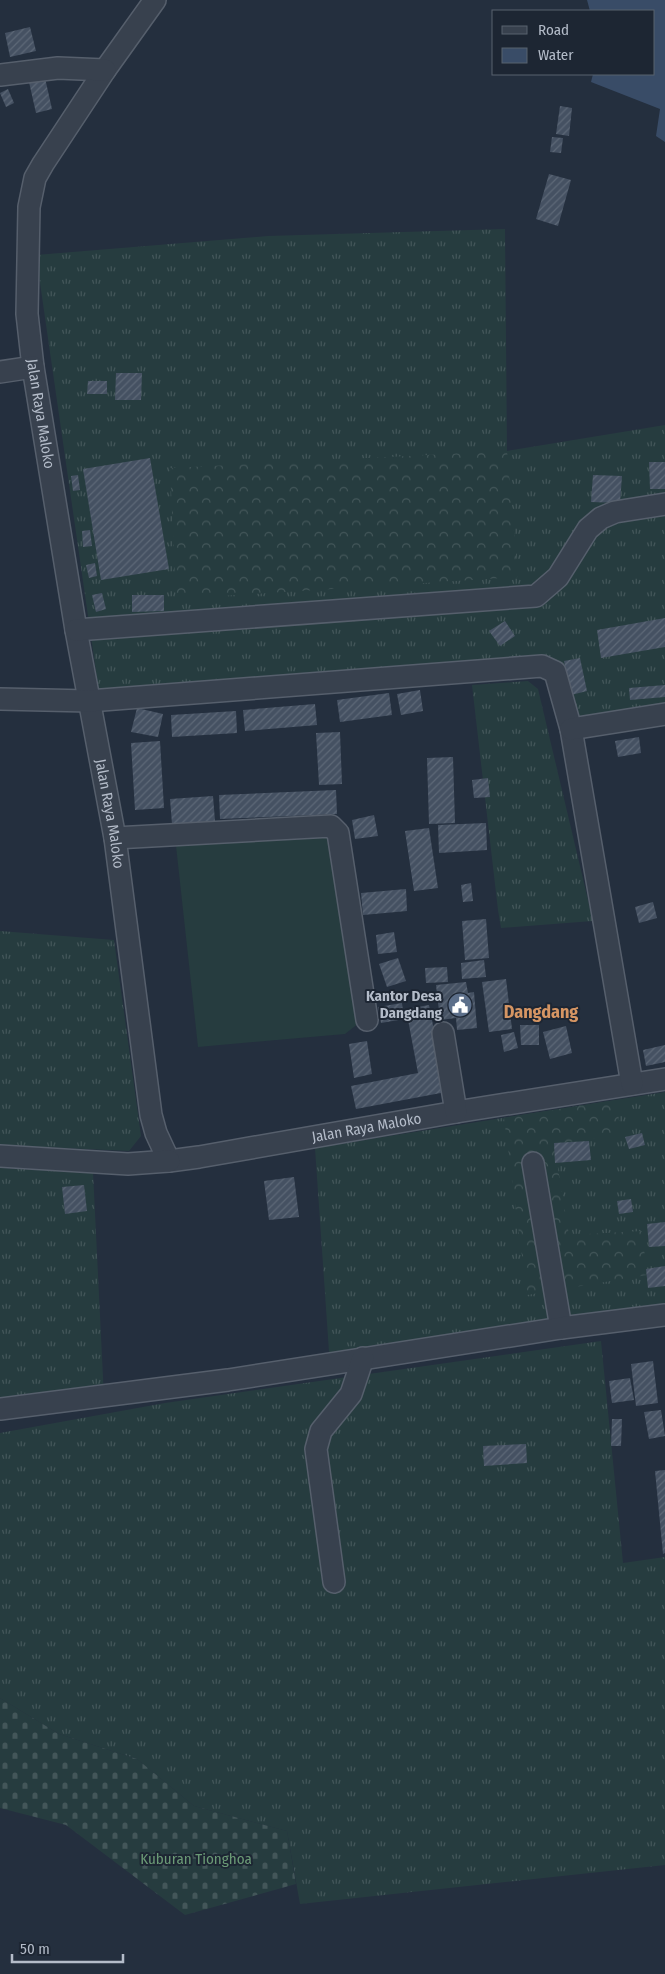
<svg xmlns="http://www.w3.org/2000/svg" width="665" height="1974" font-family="'Fira Sans Condensed',sans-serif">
  <defs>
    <pattern id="grass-tufts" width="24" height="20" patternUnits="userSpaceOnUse" patternTransform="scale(1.25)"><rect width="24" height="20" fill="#263c3f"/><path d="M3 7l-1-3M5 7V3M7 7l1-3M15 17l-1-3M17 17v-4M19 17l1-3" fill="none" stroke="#435659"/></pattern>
    <pattern id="forest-crowns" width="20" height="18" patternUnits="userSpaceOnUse" patternTransform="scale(1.25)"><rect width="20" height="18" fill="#263c3f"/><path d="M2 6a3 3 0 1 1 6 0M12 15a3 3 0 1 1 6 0" fill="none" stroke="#435659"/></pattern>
    <pattern id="cemetery-stones" width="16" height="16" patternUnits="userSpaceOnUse" patternTransform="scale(1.25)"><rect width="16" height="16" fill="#263c3f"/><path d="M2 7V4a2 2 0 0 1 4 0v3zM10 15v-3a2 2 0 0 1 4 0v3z" fill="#435659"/></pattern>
    <pattern id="building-hatch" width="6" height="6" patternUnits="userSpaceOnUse" patternTransform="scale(1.25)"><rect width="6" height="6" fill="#455162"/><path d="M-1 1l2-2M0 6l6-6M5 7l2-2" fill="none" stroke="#5d6877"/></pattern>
  </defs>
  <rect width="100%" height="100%" fill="#242f3e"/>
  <path fill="url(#grass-tufts)" d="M505 229 507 451 665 425V711L565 725 551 662 99 692 36 255 268 236Z
    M528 681 538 689 593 921 501 928 498 910 472 685Z
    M0 931 114 940 141 1136 129 1151 0 1145Z
    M665 1092V1319L330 1366 315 1148Z
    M0 1168 93 1172 104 1398 0 1410Z
    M601 1341 623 1563 665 1557V1865L300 1904 287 1831 194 1806 137 1759 59 1734 0 1698V1433L165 1403Z"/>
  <path fill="url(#forest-crowns)" d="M507 451 518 577 176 599 170 468Z
    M616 1100 621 1135 554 1144 569 1235 642 1231 647 1275 527 1295 504 1118Z"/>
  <path fill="url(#cemetery-stones)" d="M0 1698 59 1734 137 1759 194 1806 287 1831 296 1884 185 1915 66 1825 0 1808Z"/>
  <path fill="#263c3f" d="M333 833 359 1023 345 1034 198 1047 176 846Z"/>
  <path fill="#394c67" d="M587 0H665V142L656 136 660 109 591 82 593 74H654V11H590Z"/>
  <path fill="url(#building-hatch)" d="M30 27 36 51 10 57 5 33Z
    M45 78 52 109 36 113 29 82Z
    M8 89 14 103 6 107 0 93Z
    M560 106 572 108 569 136 556 134Z
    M552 137 563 138 561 153 550 152Z
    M549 174 571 180 558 226 536 219Z
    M116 373H142L141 400H115Z
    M88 381H107V394H87Z
    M150 458 169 569 101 580 83 469Z
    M649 462H665V489H650Z
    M78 475 80 490 73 491 71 476Z
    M593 475 622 476 620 503 591 502Z
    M90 530 92 546 83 547 82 531Z
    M95 563 97 576 89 578 86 565Z
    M102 593 106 609 96 612 92 595Z
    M132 595H164V611L132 612Z
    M665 618V647L601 658 597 630Z
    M505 621 515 636 500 646 489 631Z
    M580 658 587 691 571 695 564 661Z
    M665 685V697L630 700 629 688Z
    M420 690 423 711 401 715 397 694Z
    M389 693 392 715 340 722 337 700Z
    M315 704 317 725 245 731 243 710Z
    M137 708 163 714 158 737 131 732Z
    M236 711 237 733 172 737 171 715Z
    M340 732 342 784 319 785 316 733Z
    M639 737 641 753 618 757 615 741Z
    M160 741 164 808 135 810 131 743Z
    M453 757 455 823 429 824 427 758Z
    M488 778 490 797 474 798 472 780Z
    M336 790 337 814 220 819 219 795Z
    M213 796 215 821 172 824 170 799Z
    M374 815 378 836 355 839 352 820Z
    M486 823 487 850 439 853 438 825Z
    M429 828 438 888 414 891 405 831Z
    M471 883 473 901 463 902 461 885Z
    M406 889 407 911 363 915 361 893Z
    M653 902 657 918 639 923 635 907Z
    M486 919 489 958 465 960 462 921Z
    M394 932 397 952 378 954 376 935Z
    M398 958 406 981 387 987 379 964Z
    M484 960 486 977 462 979 461 963Z
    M447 967 448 982 426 983 425 968Z
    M506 979 512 1029 489 1032 482 982Z
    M466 982 468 993 474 992 477 1028 457 1030 456 1018 440 1020 436 985Z
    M402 1003 404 1019 381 1023 378 1007Z
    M429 1005 446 1092 356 1109 351 1086 418 1073 406 1009Z
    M520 1025H539V1045H521Z
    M566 1026 572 1053 550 1059 543 1032Z
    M514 1032 518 1048 504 1052 501 1035Z
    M367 1041 372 1074 354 1078 349 1044Z
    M665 1045V1062L646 1066 643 1050Z
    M642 1133 645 1145 629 1149 625 1137Z
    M589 1141 591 1160 555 1163 554 1143Z
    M294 1177 299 1217 269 1220 264 1181Z
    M84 1185 87 1211 65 1214 62 1187Z
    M631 1199 633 1212 619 1214 617 1201Z
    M665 1222V1246L649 1247 647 1224Z
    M665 1266V1286L648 1288 646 1269Z
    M653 1361 658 1403 636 1406 631 1364Z
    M630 1378 634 1400 612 1403 609 1381Z
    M661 1410 665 1436 649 1439 644 1412Z
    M612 1419H622L621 1446H611Z
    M526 1444 527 1463 484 1466 483 1446Z
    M665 1470V1553L663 1554 655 1471Z"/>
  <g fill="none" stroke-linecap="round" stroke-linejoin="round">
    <defs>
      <g id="minor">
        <path id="s1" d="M155 0 105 70 43 164 35 178 29 207 27 314 33 367 76 630 115 838 151 1115 156 1133 169 1161 199 1157 456 1112 665 1079"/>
        <path d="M0 75 58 68 105 70"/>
        <path d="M0 372 33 367"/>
        <path d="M76 630 536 596 558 577 588 529 601 518 615 512 665 504"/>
        <path d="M0 699 89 701 542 666 555 672 571 729 632 1084"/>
        <path d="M571 729 665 714"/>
        <path d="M115 838 331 826 338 833 367 1020"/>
        <path d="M443 1033 456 1112"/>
        <path d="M0 1156 128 1164 169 1161"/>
        <path d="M533 1163 561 1328"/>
        <path d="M0 1409 228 1380 561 1328 665 1315"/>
        <path d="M334 1582 316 1449 321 1431 351 1394 363 1358"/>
      </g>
    </defs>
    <use href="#minor" stroke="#565f6c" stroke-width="24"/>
    <use href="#minor" stroke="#38414e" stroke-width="21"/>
  </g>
  <defs>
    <symbol id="civic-disc" viewBox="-11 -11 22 22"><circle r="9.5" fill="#5c6f8a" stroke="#1d2633"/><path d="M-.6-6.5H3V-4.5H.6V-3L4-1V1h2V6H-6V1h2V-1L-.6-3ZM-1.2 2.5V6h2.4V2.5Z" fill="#fff"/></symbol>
  </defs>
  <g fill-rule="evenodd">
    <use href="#civic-disc" x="446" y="991" width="28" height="28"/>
  </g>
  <g text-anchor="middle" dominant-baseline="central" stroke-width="4" stroke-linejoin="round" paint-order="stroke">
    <g font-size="15" fill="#b4bcc9" stroke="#1d2633">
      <text stroke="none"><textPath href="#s1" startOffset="452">Jalan Raya Maloko</textPath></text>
      <text stroke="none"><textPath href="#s1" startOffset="858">Jalan Raya Maloko</textPath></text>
      <text stroke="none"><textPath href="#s1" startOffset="1412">Jalan Raya Maloko</textPath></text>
    </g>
    <g font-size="15" font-weight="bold" fill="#b4bcc9" stroke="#1d2633" text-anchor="end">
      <text x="442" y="996">Kantor Desa<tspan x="442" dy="17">Dangdang</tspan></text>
    </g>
    <g font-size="15" fill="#6b9a76" stroke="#1d2633">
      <text x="196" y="1859">Kuburan Tionghoa</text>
    </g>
    <g font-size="18" font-weight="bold" fill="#d59563" stroke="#1d2633">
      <text x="541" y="1012">Dangdang</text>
    </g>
  </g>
  <rect x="492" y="10" width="162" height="65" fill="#1d2633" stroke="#59626f"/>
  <rect x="502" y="26" width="25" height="8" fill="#38414e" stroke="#59626f"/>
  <text x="538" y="35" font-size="15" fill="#b4bcc9">Road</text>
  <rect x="502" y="48" width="25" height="15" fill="#394c67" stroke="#59626f"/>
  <text x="538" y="60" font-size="15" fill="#b4bcc9">Water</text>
  <path d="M12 1954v8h111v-8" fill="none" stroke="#b4bcc9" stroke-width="2.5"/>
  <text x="20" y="1954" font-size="15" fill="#b4bcc9" stroke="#1d2633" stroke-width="4" paint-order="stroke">50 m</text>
</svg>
